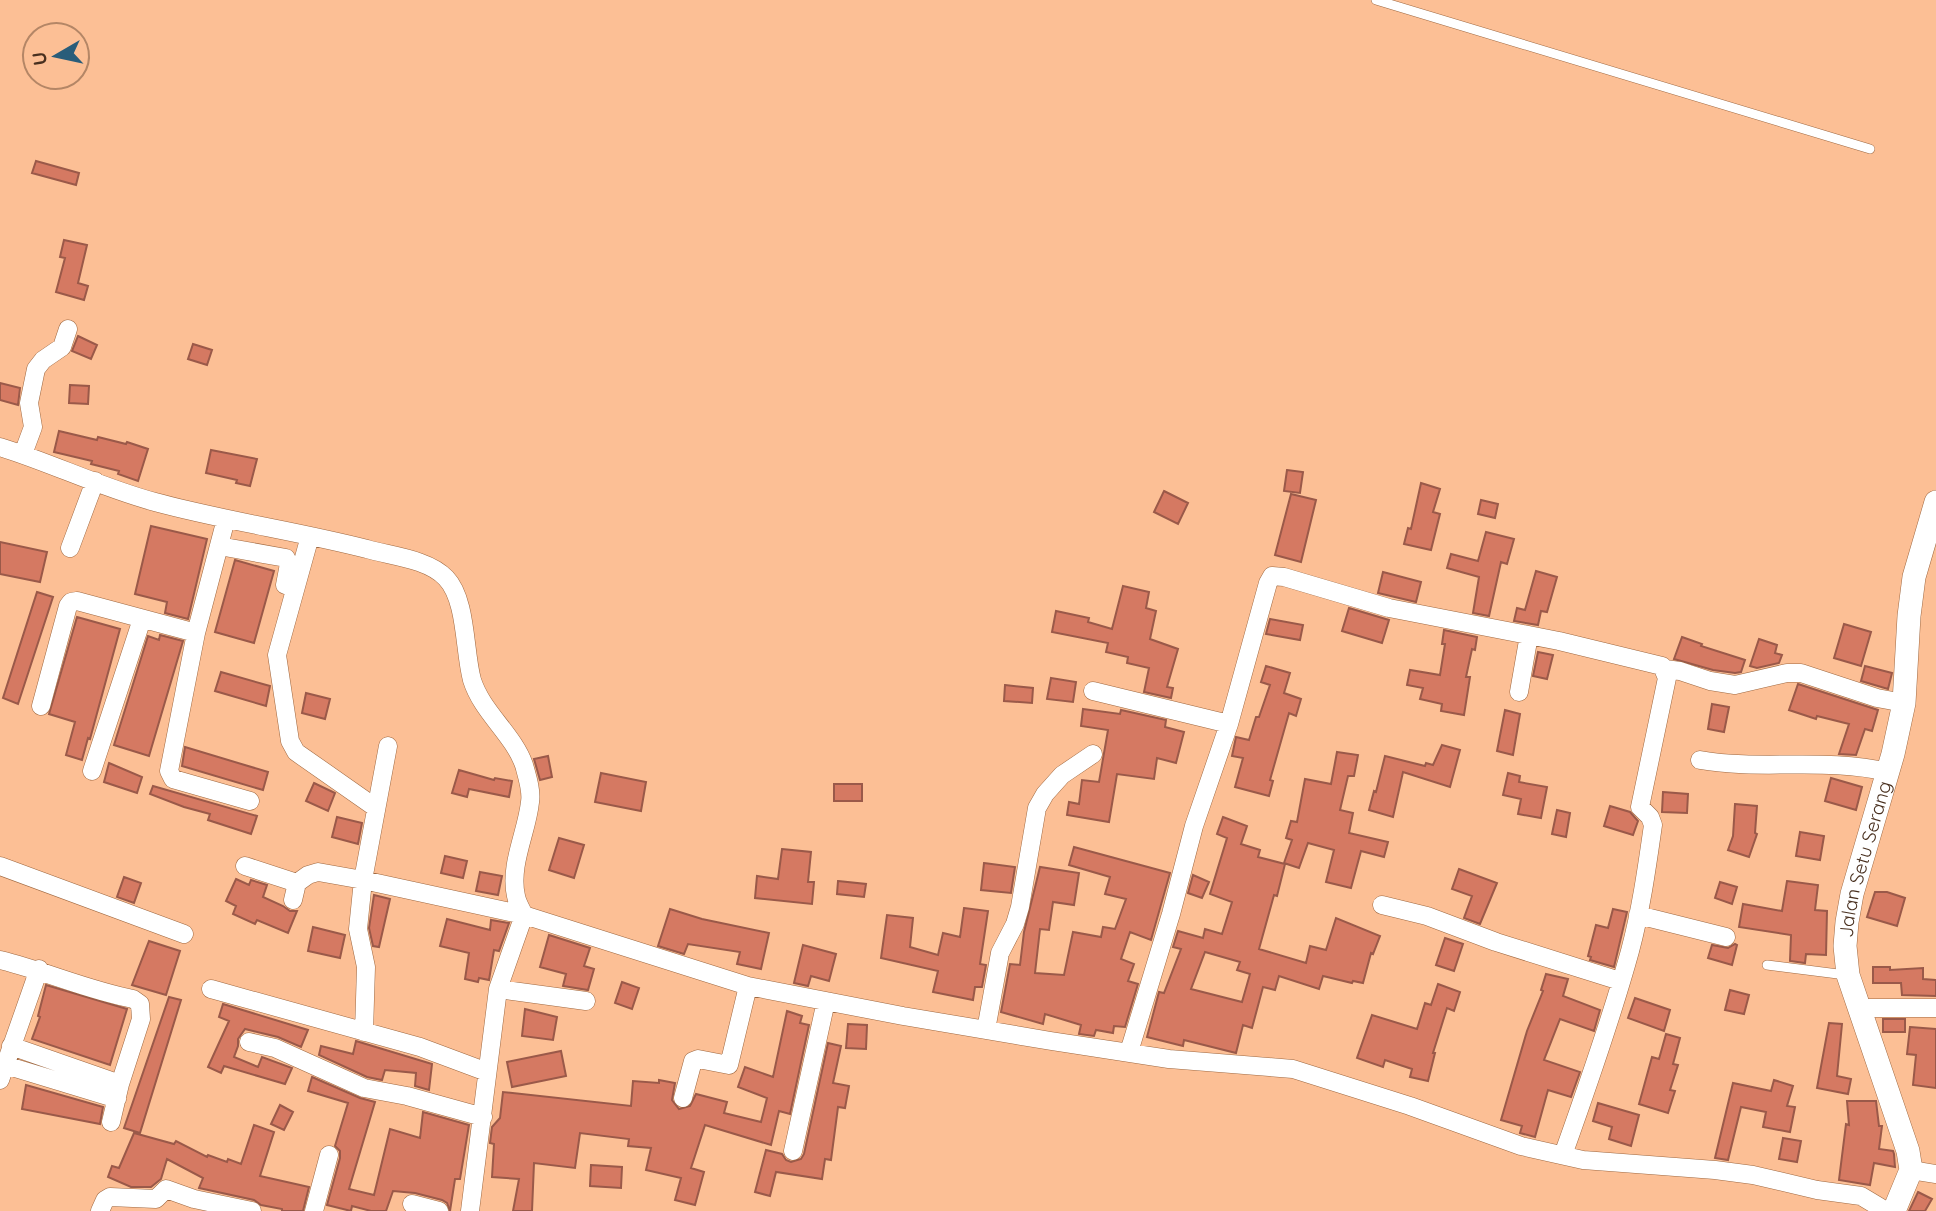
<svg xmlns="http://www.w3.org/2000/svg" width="1936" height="1211" font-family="Quicksand,sans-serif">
  <rect width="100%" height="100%" fill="#fcbf95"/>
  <path fill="#d57962" stroke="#9a5949" stroke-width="2" fill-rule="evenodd" d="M36 161 79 173 76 185 32 173Z
    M64 240 87 245 78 283 88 286 84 300 56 292 65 258 60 257Z
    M78 336 97 345 91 359 72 351Z
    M193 344 212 350 207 365 188 359Z
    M0 383 20 388 18 405 0 400Z
    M70 385 89 386 88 404 69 403Z
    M59 431 97 440 98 437 126 444 127 442 148 449 138 481 118 474 119 471 91 464 92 461 54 452Z
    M211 450 257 459 250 486 236 483 237 480 206 473Z
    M1287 470 1303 472 1300 493 1284 491Z
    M1421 483 1440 489 1433 512 1440 514 1431 550 1404 544 1408 528 1411 529Z
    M1164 491 1188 503 1178 524 1154 512Z
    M1291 494 1316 500 1301 562 1275 555Z
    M1481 500 1498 504 1495 518 1478 514Z
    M151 526 207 539 188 619 165 613 167 602 135 594Z
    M1486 532 1514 539 1507 564 1501 562 1489 616 1473 613 1479 577 1447 568 1451 554 1478 561Z
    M0 542 47 552 40 582 0 574Z
    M235 560 274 571 254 643 215 632Z
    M1536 571 1557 577 1547 612 1541 611 1538 625 1514 621 1517 608 1525 610Z
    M1383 572 1421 582 1416 602 1378 593Z
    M1123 586 1149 592 1146 608 1156 611 1150 639 1178 649 1167 687 1173 688 1171 698 1144 692 1149 668 1127 663 1128 657 1106 652 1108 643 1052 632 1056 611 1089 618 1088 622 1112 629Z
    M37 592 53 597 18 704 3 698Z
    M1349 608 1389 620 1382 643 1342 631Z
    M77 617 120 629 90 739 88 738 82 760 66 755 75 722 49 714Z
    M1270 619 1303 625 1300 640 1266 634Z
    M1844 624 1871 632 1861 666 1834 658Z
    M1444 630 1477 637 1475 650 1472 649 1466 677H1470L1464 715 1441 711 1442 704 1420 699 1423 688 1407 685 1410 670 1440 675 1445 644H1442Z
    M160 635 183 641 149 756 114 745 148 636 159 640Z
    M1682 637 1702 644 1701 646 1745 660 1741 672 1735 673 1713 670 1674 659Z
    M1759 639 1777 645 1775 653 1782 655 1779 663 1757 668 1750 666Z
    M1538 652 1553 655 1547 679 1533 676Z
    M1266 666 1290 673 1284 693 1301 699 1296 716 1289 713 1270 780 1273 781 1269 796 1235 787 1243 758 1232 756 1236 737 1249 740 1256 717H1259L1270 685 1261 682Z
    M1865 666 1892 673 1888 689 1861 681Z
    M221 672 270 686 266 706 215 691Z
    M1051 678 1076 682 1073 702 1047 699Z
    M1798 684 1878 710 1872 731 1865 729 1856 755 1839 754 1849 724 1817 716 1816 719 1789 710Z
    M1005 685 1033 688 1032 703 1004 701Z
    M306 693 330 699 325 719 302 713Z
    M1712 704 1729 707 1724 732 1708 729Z
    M1083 709 1120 714 1121 710 1166 720 1165 727 1184 732 1176 763 1157 758 1154 779 1117 774 1109 822 1067 815 1069 802 1079 804 1082 780 1099 782 1108 730 1081 726Z
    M1505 710 1520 714 1513 755 1497 751Z
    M1442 745 1460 750 1450 787 1403 772 1393 817 1369 810 1374 791 1376 792 1385 756 1425 766 1426 763 1433 765Z
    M185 747 268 772 263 790 182 766Z
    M1337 752 1358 755 1354 776H1348L1340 810 1353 813 1349 833 1388 842 1384 857 1361 851 1351 888 1326 882 1334 850 1308 843 1299 868 1284 863 1292 840 1286 838 1291 821 1297 822 1305 779 1331 784Z
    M548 756 552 777 540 780 534 759Z
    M109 763 142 777 137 793 104 782Z
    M459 770 494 780 495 778 512 781 509 797 469 789 467 797 452 793Z
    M601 773 646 782 641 811 595 802Z
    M1508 773 1520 776 1519 782 1547 787 1541 818 1518 814 1521 799 1503 795Z
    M1831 778 1862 787 1856 810 1825 801Z
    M314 783 335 793 328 811 306 801Z
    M834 784H862V801H834Z
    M153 786 257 816 251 834 208 820 210 814 184 807 150 794Z
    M1663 792 1688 794 1687 813 1662 812Z
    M1735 804 1757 806 1755 833 1757 834 1749 857 1728 850 1733 836Z
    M1610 806 1630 812 1638 821 1633 835 1604 826Z
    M1557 810 1570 813 1566 837 1552 834Z
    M337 817 362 823 358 844 332 837Z
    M1223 817 1247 826 1241 844 1260 850 1258 857 1285 864 1277 896 1274 895 1259 949 1306 963 1310 946 1326 950 1336 918 1380 936 1373 954 1371 953 1363 983 1353 981 1352 983 1323 976 1319 989 1279 976 1275 990 1263 987 1252 1028 1243 1025 1236 1053 1184 1040 1183 1046 1147 1037 1159 992 1164 993 1181 949 1173 947 1178 931 1203 938 1205 929 1222 934 1232 902 1210 894 1227 838 1217 834ZM1205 952 1240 962 1237 970 1250 974 1242 1002 1191 989Z
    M1800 832 1824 836 1820 860 1796 856Z
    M559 838 584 845 574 878 549 870Z
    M1074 847 1170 873 1151 940 1130 932 1121 959 1134 964 1128 981 1138 984 1125 1027 1114 1026 1113 1033 1096 1030 1094 1036 1079 1034 1081 1025 1045 1014 1043 1024 1001 1012 1010 964 1020 965 1024 932 1040 867 1079 873 1074 905 1053 902 1049 930 1040 929 1035 973 1064 975 1073 932 1101 937 1103 927 1115 929 1126 899 1105 894 1110 877 1069 865Z
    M782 849 811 852 808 882H814L812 904 755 898 757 876 778 879Z
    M445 856 467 861 463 878 441 873Z
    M984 863 1015 867 1011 893 981 890Z
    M1459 869 1497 883 1480 924 1464 918 1472 896 1452 889Z
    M480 872 502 876 498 895 476 891Z
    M1193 875 1209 882 1202 898 1188 893Z
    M124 877 141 883 134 903 117 897Z
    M236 879 249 885 251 880 267 885 263 897 283 906 290 911H297L288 933 257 920 255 924 233 914 236 906 226 901Z
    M838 881 866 884 864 897 837 894Z
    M1787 881 1818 885 1815 910 1827 911 1826 955 1806 954 1805 963 1790 961 1791 935 1739 927 1743 904 1782 911Z
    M1720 882 1737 887 1732 904 1715 898Z
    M1875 892H1887L1905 898 1897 926 1867 917Z
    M374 895 390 899 379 947 373 946 369 928Z
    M964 908 988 911 980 964 986 965 982 987H975L973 1000 933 992 938 971 881 958 887 915 913 918 910 947 938 955 943 933 960 937Z
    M670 909 702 919 769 933 761 969 737 964 740 952 688 944 684 954 658 946Z
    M1613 909 1627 912 1614 967 1590 960 1591 957 1588 956 1596 925 1608 928Z
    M447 919 490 930 491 920 509 923 499 951 494 950 489 980 479 978 478 982 465 979 469 953 440 946Z
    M313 927 345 935 340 958 308 951Z
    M549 935 590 948 584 966 594 969 588 990 563 986 566 974 540 967Z
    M1445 938 1463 944 1454 971 1436 965Z
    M149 941 180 951 166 995 132 985Z
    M1735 944 1737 945 1732 965 1708 958 1712 945 1728 948Z
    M803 945 836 954 829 981 811 976 808 986 794 983Z
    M1873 967H1890V970L1923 968V979L1936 980V996L1902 995 1901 983H1873Z
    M1546 974 1568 979 1563 996 1600 1010 1594 1031 1560 1019 1544 1060 1580 1072 1571 1097 1548 1090 1535 1137 1520 1133 1522 1126 1501 1120 1527 1031 1543 991 1541 990Z
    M622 982 639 988 632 1009 615 1003Z
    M1438 984 1460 992 1454 1011 1447 1008 1433 1053H1435L1428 1081 1410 1077 1412 1069 1385 1060 1383 1067 1357 1058 1372 1015 1417 1029 1425 1003 1431 1005Z
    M46 985 127 1009 110 1065 32 1039 40 1017 38 1016Z
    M1730 990 1749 995 1744 1014 1725 1010Z
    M169 997 181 1000 140 1133 124 1128Z
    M1635 998 1670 1010 1664 1031 1628 1018Z
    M223 1004 308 1030 301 1047 278 1037 245 1029 238 1039V1046L234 1057 258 1067 262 1057 292 1068 285 1084 224 1066 221 1073 208 1067 229 1021 219 1017Z
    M525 1009 557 1017 553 1040 522 1036Z
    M787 1011 802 1016 800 1023 809 1025 790 1114 779 1111 771 1145 705 1125 691 1168 704 1172 695 1205 675 1200 681 1178 646 1170 651 1148 628 1146 629 1139 580 1133 575 1168 534 1163 532 1211H513L519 1179 492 1177 494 1144 490 1143 492 1127 500 1118 503 1092 631 1106 633 1081 659 1083V1080L675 1083 672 1100 679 1109 690 1106 696 1094 727 1102 724 1113 761 1122 767 1098 738 1087 745 1067 773 1077Z
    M1883 1019H1905V1032H1883Z
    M1829 1023 1842 1024 1837 1076 1851 1079 1848 1094 1817 1088Z
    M848 1024 867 1025 866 1049 846 1048Z
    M1910 1027 1936 1029V1088L1913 1085 1916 1055 1907 1054Z
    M1666 1034 1680 1038 1673 1064 1678 1065 1670 1090 1675 1091 1668 1113 1639 1104 1652 1057 1659 1059Z
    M356 1041 432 1064 429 1090 415 1086 416 1073 385 1070 382 1080 367 1077 319 1055 321 1046 353 1054Z
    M828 1043 841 1046 833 1083 849 1086 845 1108 838 1107 831 1160 825 1159 822 1179 776 1172 770 1196 755 1192 766 1150 782 1154 786 1160 791 1162 801 1159 804 1154Z
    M561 1051 566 1076 512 1087 507 1062Z
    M312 1077 360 1098 375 1102 349 1189 374 1195 390 1129 420 1138 423 1112 469 1125 460 1179H455L450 1211 447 1203 442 1200 415 1193 393 1191 386 1211H371L352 1206 351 1211 327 1205 340 1158V1151L335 1146 348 1103 308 1091Z
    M1774 1080 1793 1086 1787 1106 1795 1107 1790 1132 1763 1127 1766 1112 1741 1107 1728 1160 1715 1158 1733 1083 1771 1091Z
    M26 1085 103 1107 100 1124 22 1109Z
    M1847 1101H1876L1879 1126H1882L1879 1149 1893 1151 1894 1154 1895 1167 1874 1163 1870 1185 1839 1180 1846 1124 1849 1125Z
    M1598 1103 1639 1115 1631 1146 1609 1139 1612 1127 1593 1121Z
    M280 1105 293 1112 284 1130 271 1124Z
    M254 1125 274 1132 260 1176 309 1187 303 1211H282V1209L261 1205 254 1200 199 1188 203 1178 167 1159 161 1179 151 1187H131L108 1177 112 1166 119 1168 134 1133 174 1144 176 1141 207 1157 208 1155 227 1162 228 1159 241 1164Z
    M1783 1138 1801 1141 1797 1162 1779 1159Z
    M591 1165 622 1167 621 1188 590 1186Z
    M1918 1192 1932 1199 1925 1211H1909Z"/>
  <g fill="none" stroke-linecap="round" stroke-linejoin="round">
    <defs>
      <path id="service" d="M1376 0 1870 149
        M1767 965 1846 975"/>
      <path id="minor" d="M0 447C52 463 102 488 155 502 225 521 297 531 367 549 391 556 428 559 446 578 467 600 464 651 472 680 482 712 513 734 524 765 527 776 532 791 530 802 527 832 509 865 516 896 517 902 521 909 524 915L498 989 470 1211
        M23 454 33 427 29 403 36 369 43 360 62 347 68 329
        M226 519 196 633 169 771 173 779 250 801
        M310 536 277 655 290 741 296 752 376 808
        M219 546 286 558 289 564 285 585
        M70 548 95 481
        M1665 669 1680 671 1710 681 1735 685 1787 673H1801L1877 698 1904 703
        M1093 691 1229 724
        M1519 692 1529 635
        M41 706 68 606 71 602 77 601 196 633
        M1700 760C1762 771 1825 757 1888 772
        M92 771 142 619
        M0 866 184 934
        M245 866 297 883
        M293 900 297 883 308 875 318 872 363 880 524 915 748 986 903 1016 1051 1041 1169 1059 1293 1069 1410 1106 1521 1146 1583 1160 1715 1170 1753 1175 1817 1190 1861 1196 1886 1211
        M1382 905 1427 916 1496 942 1620 981
        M1638 915 1726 937
        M0 960C45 971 87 990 133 999L140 1004 141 1019 120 1084 111 1122
        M211 989 420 1047 487 1072
        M498 989 586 1001
        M1861 1008H1936
        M986 1030 1000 953 1015 924 1020 907 1037 808 1045 794 1062 775 1093 754
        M364 1032 366 967 358 929 363 880 388 746
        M249 1042 275 1048 364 1088 407 1096 483 1117
        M11 1046 120 1084
        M1129 1052 1171 914 1194 826 1229 724 1268 583 1272 576 1284 577 1389 608 1559 641 1662 666 1667 678 1640 807 1650 817 1653 825C1647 867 1641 910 1630 951 1611 1020 1587 1088 1563 1155
        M5 1065 117 1099
        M0 1080 39 969
        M683 1098 693 1061 698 1059 729 1065 748 986
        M793 1151 826 1001
        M1911 1170 1936 1174
        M412 1204 439 1211
        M100 1211 105 1200 110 1197 156 1199 166 1189 194 1199 252 1211
        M314 1211 329 1155"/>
      <g id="tertiary">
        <path id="s1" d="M1894 1211 1911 1170 1908 1151 1848 975 1845 946 1847 922 1852 894 1893 754 1904 703 1909 616 1914 577 1936 502"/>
      </g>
    </defs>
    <use href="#service" stroke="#9f6840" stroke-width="10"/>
    <use href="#minor" stroke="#9f6840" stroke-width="19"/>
    <use href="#tertiary" stroke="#9f6840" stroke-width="24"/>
    <use href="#service" stroke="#fff" stroke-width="9"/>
    <use href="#minor" stroke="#fff" stroke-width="18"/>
    <use href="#tertiary" stroke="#fff" stroke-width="23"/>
  </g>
  <g text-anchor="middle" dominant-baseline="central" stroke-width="5" stroke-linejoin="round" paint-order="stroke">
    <g font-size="19" fill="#49301f" stroke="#fcbf95">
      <text stroke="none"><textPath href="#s1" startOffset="368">Jalan Setu Serang</textPath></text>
    </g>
  </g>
  <g transform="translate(56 56) rotate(261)"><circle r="33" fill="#fcbf95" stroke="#b48666" stroke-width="2"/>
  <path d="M0-5L12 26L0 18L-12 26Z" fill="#295d7a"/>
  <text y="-10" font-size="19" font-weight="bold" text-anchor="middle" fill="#49301f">U</text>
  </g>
</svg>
